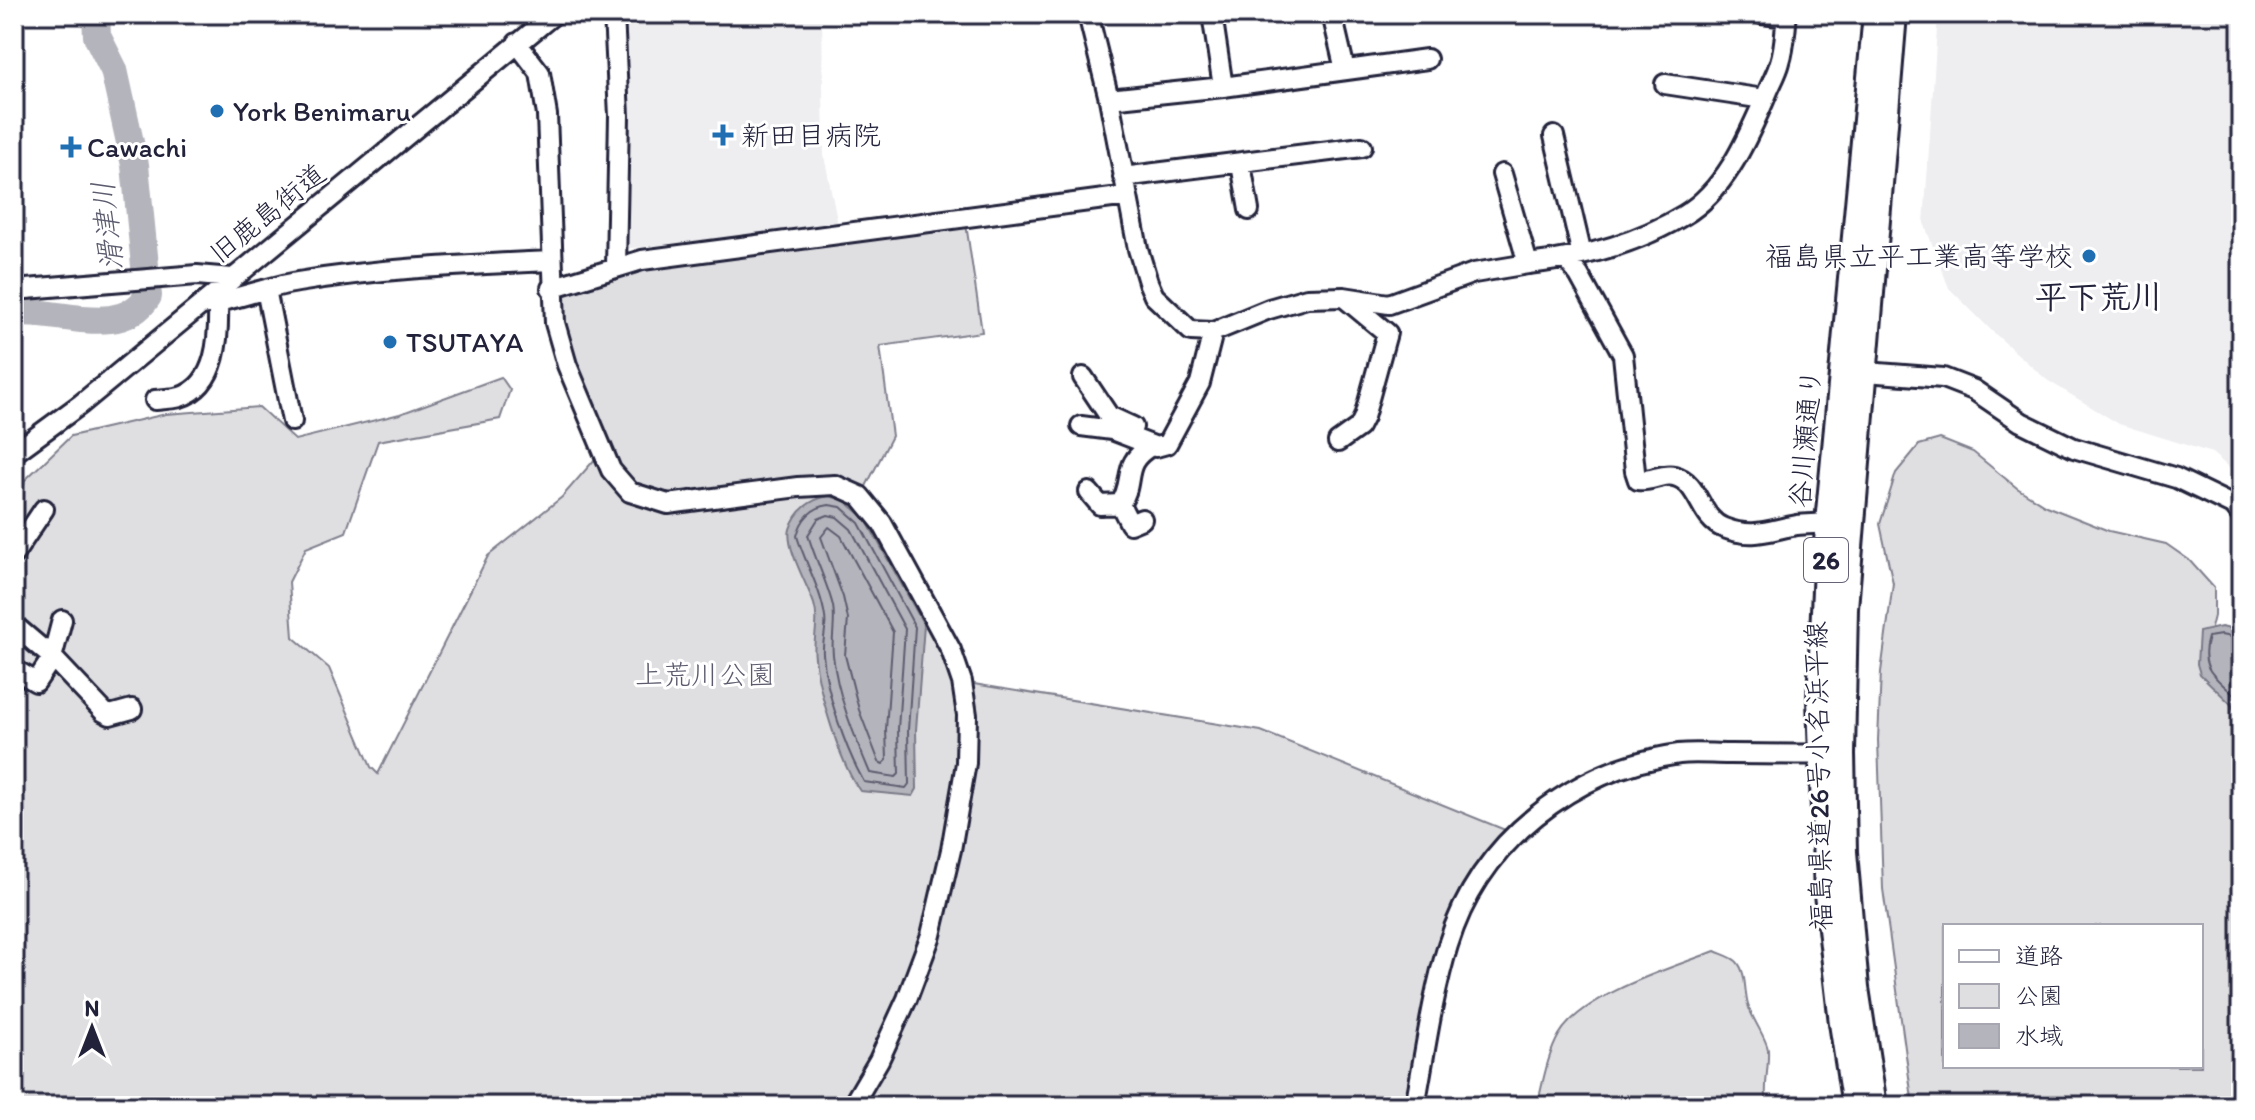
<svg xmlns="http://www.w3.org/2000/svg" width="2255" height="1120" font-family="Itim,'Klee One',sans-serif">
  <rect width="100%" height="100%" fill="#fff"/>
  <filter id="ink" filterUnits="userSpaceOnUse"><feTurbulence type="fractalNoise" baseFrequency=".0125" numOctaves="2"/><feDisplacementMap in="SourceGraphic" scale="16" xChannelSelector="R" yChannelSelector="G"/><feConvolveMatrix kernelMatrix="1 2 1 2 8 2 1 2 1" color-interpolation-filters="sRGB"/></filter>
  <g filter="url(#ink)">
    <path fill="#eeeef1" d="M618 14H822L824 155 838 225 623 249Z
      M1938 14H2241V478L2212 453 2119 424 2047 380 1994 333 1949 288 1924 223Z"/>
    <path fill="#dfdfe2" stroke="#80808e" stroke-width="2" fill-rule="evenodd" d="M965 217 982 332 880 346 892 436 861 496 962 682 1261 731 1515 834 1466 902 1415 1106H14V529L25 480 71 436 166 414 259 407 295 440 400 414 501 377 510 390 500 419 378 441 346 532 306 548 289 582 293 637 329 668 371 767 378 774 488 556 562 497 603 450 551 288 616 267Z
      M1940 439 1973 452 2017 488 2046 506 2109 531 2166 544 2189 560 2214 588V616L2206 648 2241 727V1106H1913L1883 889 1878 740 1881 672 1893 583 1880 524 1896 473 1919 445ZM1945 926H2201V1066H1945Z
      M1715 951C1721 954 1733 957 1737 962 1747 973 1744 992 1748 1005 1752 1019 1767 1039 1768 1050 1769 1070 1763 1087 1767 1106H1537C1543 1083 1547 1056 1559 1035 1583 994 1671 968 1715 951Z"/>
    <path fill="#b4b4bc" stroke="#7a7a88" stroke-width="2" d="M829 496 844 500 865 518 924 625 916 730 917 789 913 796 860 791C840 764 819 692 815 658 812 640 820 623 814 604 808 586 785 547 790 529 796 510 811 499 829 496Z
      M2221 627 2241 631V714L2200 674 2197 664 2199 632Z"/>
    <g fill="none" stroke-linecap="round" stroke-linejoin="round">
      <path stroke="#5c5c6f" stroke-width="2" d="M829 505 841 507 859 523 915 627 908 730 909 784 906 788 864 782C845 748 826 693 823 654 822 641 827 629 825 617 821 589 805 563 797 536 801 519 812 507 829 505Z
        M828 515 837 517 851 529 905 629 898 729 899 774 896 777 870 773C854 735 837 695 833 655 831 637 836 623 833 606 827 582 815 559 808 535L818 519Z
        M829 527 841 536 893 632 886 729 887 760 883 764 879 762 859 710 845 655 848 619 843 597 821 537Z
        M2241 639 2221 635 2208 637C2197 673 2220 679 2241 702"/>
      <path stroke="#b4b4bc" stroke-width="28" d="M14 314C54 307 120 341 148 296L135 165 114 70 97 36 96 14"/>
      <defs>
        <path id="minor" d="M614 14 619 116 616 267
          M1088 14 1109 99 1138 249 1148 282 1154 296 1191 331 1213 332 1269 309 1307 298 1344 297 1389 304 1474 273 1528 264
          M1212 14 1223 87
          M1332 14 1345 70
          M1762 14 1787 17
          M517 43 540 73 547 115 555 323 567 365 611 470 630 492 668 504 798 487 835 485 860 496 882 523 911 576 951 650 962 682 967 715 966 763 951 850 931 935 907 999 879 1060 852 1106
          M1665 84 1764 99
          M1109 99 1223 87 1427 59
          M1554 136 1582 255
          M1241 164 1249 210
          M1502 174 1528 264C1582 258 1636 244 1684 215 1726 190 1747 139 1766 96 1770 85 1777 74 1780 62 1785 47 1785 30 1787 14
          M1123 177 1362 147
          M1567 260 1579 275 1623 355 1635 471 1638 480C1652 482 1661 473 1674 476 1700 482 1699 519 1724 528 1753 539 1769 530 1797 525 1807 524 1818 524 1828 523
          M551 288 642 260 1127 196
          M266 289 292 421
          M14 290 197 275 232 278
          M201 305C234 301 265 287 298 282 381 268 466 265 550 261
          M1853 371 1943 378 1974 390 2021 422 2074 448 2176 478 2234 506 2241 515
          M1083 377 1109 416 1133 427
          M155 400C163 399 173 399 180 397 218 385 219 335 218 303
          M1081 426 1112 430 1156 447 1167 444 1200 383 1213 332
          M1338 442 1359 427 1364 417 1387 333 1346 299
          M14 453 81 404 554 14
          M1089 492 1100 505 1120 504C1136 481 1120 464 1151 446
          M1120 504 1130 524 1142 519
          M14 554 44 509
          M14 625 54 659 104 712 110 715 132 709
          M14 669 36 682 52 658 62 620
          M1415 1106C1425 1053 1432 997 1448 945 1480 841 1573 769 1679 754 1695 752 1712 754 1728 754 1762 754 1797 755 1832 754"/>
        <path id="major" d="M1855 1106 1842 1023 1827 894 1820 700 1828 523 1876 14
          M1874 1106 1856 988 1844 852 1842 754 1845 608 1894 14"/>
      </defs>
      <use href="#minor" stroke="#22223b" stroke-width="24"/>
      <use href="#major" stroke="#22223b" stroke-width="30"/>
      <use href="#minor" stroke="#fff" stroke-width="18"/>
      <use href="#major" stroke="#fff" stroke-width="24"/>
    </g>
  </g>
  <g fill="#1f6fb2" stroke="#fff" stroke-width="3">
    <circle cx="217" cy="111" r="8"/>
    <path d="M719 123h8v8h8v8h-8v8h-8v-8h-8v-8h8z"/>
    <path d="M67 135h8v8h8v8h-8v8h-8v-8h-8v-8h8z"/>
    <circle cx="2089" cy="256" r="8"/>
    <circle cx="390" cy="342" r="8"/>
  </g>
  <g text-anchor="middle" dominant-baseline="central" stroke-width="6" stroke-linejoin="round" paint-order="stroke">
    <rect fill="#fff" stroke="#646476" stroke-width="2" x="1804" y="538" width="44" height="44" rx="6"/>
    <g font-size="26" font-weight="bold" fill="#22223b">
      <text x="1826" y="560">26</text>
    </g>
    <g font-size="28" fill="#22223b" stroke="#fff" text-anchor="start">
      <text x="233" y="111">York Benimaru</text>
      <text x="741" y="135">新田目病院</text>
      <text x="87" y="147">Cawachi</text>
      <text x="2073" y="256" text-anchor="end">福島県立平工業高等学校</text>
      <text x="406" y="342">TSUTAYA</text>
    </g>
    <g font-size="28" fill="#22223b" stroke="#fff">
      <text transform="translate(267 213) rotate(-39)">旧鹿島街道</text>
      <text transform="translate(1805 438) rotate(-85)">谷川瀬通り</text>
      <text transform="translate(1818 776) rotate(-91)">福島県道26号小名浜平線</text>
    </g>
    <g font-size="28" fill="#5b5b6d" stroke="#fff">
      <text x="705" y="674">上荒川公園</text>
    </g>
    <g font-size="30" font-style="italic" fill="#5c5c6f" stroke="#fff">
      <text transform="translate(107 226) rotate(-96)">滑津川</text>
    </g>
    <g font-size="32" font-weight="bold" fill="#22223b" stroke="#fff">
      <text x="2099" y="297">平下荒川</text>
    </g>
  </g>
  <rect width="2255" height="1120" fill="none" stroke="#fff" stroke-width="48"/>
  <rect x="24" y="24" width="2207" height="1072" fill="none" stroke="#22223b" stroke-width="3" filter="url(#ink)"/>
  <rect x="1943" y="924" width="260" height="144" fill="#ffffff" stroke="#a7a7b1" stroke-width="2"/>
  <rect x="1959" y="950" width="40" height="12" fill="#ffffff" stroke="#a7a7b1" stroke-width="2"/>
  <text x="2015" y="964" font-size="24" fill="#22223b">道路</text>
  <rect x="1959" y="984" width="40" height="24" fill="#dfdfe2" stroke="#a7a7b1" stroke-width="2"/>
  <text x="2015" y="1004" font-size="24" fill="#22223b">公園</text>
  <rect x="1959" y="1024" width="40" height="24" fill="#b4b4bc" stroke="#a7a7b1" stroke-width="2"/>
  <text x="2015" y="1044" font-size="24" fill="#22223b">水域</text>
  <g transform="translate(92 1028)" stroke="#ffffff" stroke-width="6" paint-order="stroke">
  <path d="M0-6L14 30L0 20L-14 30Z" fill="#22223b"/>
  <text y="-12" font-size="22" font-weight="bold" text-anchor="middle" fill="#22223b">N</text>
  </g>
</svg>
